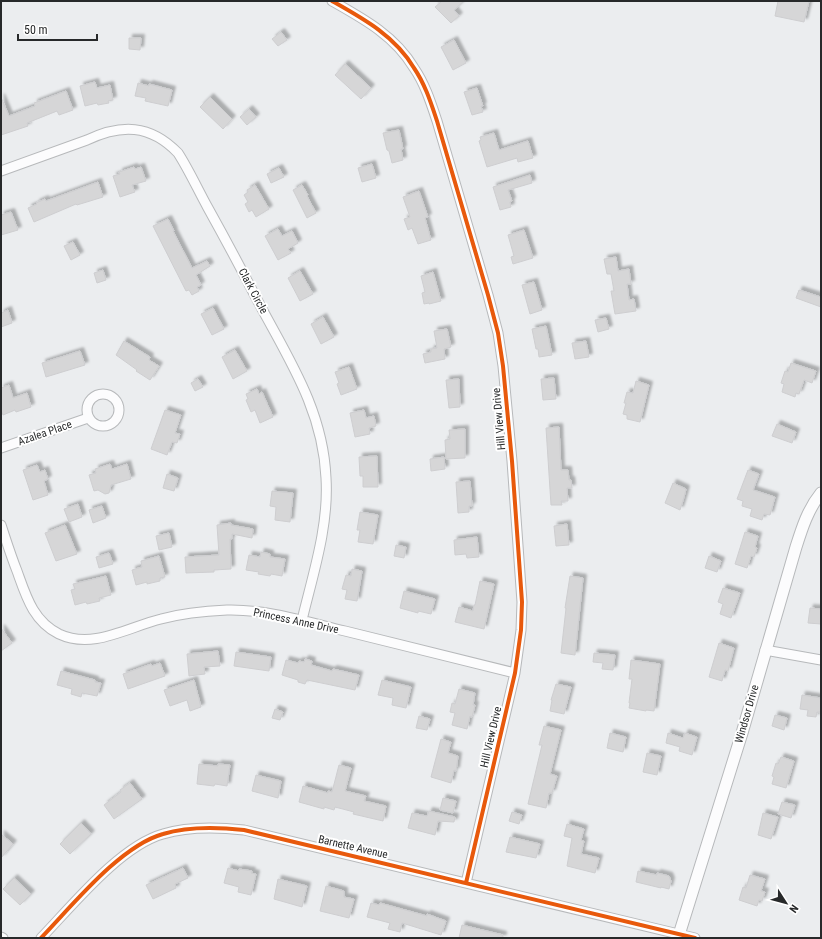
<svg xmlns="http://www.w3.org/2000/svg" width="822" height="939" font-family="'Roboto Condensed',sans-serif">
  <defs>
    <filter id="shadow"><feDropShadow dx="3.5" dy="-3.5" stdDeviation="1" flood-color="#0004"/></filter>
  </defs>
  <rect width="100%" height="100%" fill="#ebedef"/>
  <path fill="#d6d6d7" stroke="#ceced0" filter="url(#shadow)" d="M442 1H464L454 10 459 16 451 23 435 7Z
    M778 1H809L804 22 775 16Z
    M281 32 287 40 278 46 272 39Z
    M129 38H141L140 50 129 49Z
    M454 40 466 63 453 70 441 47Z
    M345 64 371 88 361 99 335 75Z
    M95 82 97 88 110 85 113 100 108 101 109 103 98 105 97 103 85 106 80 86Z
    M138 83 149 86V84L172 90 168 106 145 101 146 98 135 96Z
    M477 88 483 106H481L483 112 472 115 464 92Z
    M66 91 73 110 59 115 57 111 27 123 28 126 1 135V97L9 116 35 106 34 103Z
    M210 97 232 119 223 129 200 107Z
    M249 109 256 117 247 125 240 117Z
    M399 130 403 149H401L403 160 392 163 389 151 387 150 383 133Z
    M494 133 499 150 528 141 533 158 518 162 517 158 487 167 479 141 481 140 480 137Z
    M372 164 376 178 362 182 358 168Z
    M134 167 135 169 141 167 146 181 132 185 135 192 120 197 113 176 120 174 119 172Z
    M279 168 284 177 271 183 267 174Z
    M530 175 532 183 508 190 512 201 510 202 511 207 500 210 493 187Z
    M98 182 103 197 77 205 76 204 34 222 28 208 37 204 36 203 45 199 46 201Z
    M255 185 269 209 256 217 252 210 249 212 245 204 248 202 244 195 248 192 247 190Z
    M302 185 308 195 307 196 316 213 307 218 293 190Z
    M419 191 428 217 425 218 431 240 418 244 412 228 408 230 404 219 410 217 403 197Z
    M11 212 18 230 1 235V215Z
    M168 219 174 231H173L192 268 207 261 210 266 196 275 201 285 197 287 199 291 192 295 189 290 186 291 153 226Z
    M278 229 282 236 292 231 298 243 288 249 291 253 278 260 265 236Z
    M524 230 533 258 513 264 511 257 514 256 508 235Z
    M73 242 80 255 71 260 64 246Z
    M616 257 618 271 629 269 631 284H627L629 300 634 299 636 311 615 314 611 291H614L611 274H607L604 259Z
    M103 270 106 280 97 283 94 273Z
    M300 271 313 294 300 301 288 278Z
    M433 272 441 301 429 304V303L424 304 422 293 425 292 421 276Z
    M534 282 542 310 530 314 522 285Z
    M799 290 821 297V307L796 298Z
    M213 308 224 329 212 335 201 314Z
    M8 310 12 323 1 327V313Z
    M323 317 334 337 321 344 311 324Z
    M606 318 609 329 598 332 595 320Z
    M546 326 552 355 539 357 538 349H536L532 329Z
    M447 329 451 347 444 349 445 359 425 363 423 354 431 352V349L437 348 434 331Z
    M124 341 150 357 149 360 159 366 150 380 136 371 137 370 116 355Z
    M586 341 589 357 575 359 572 343Z
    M235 350 247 371 233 379 222 357Z
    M80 351 85 365 46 377 42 363Z
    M791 363 816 371 812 383 804 380 799 394 796 393 795 397 782 392 784 384 781 383 785 371 788 372Z
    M349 367 357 389 341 395 337 384 339 383 335 372Z
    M554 378 556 399 543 400 541 379Z
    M198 379 203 387 195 391 191 383Z
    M459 379 460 407 449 408 446 380Z
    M636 381 649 385 640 422 627 419V415L623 414 626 403H624L627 392 633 393Z
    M9 385 13 398 27 393 31 407 16 412 15 410 3 415 1 410V388Z
    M257 389 259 394 262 392 273 417 260 423 255 410 251 412 246 400 248 399 246 394Z
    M165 410 181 415 175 433 180 434 177 443 172 442 167 455 151 449Z
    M364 410 366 418 374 416 376 426 369 428 370 434 355 437 350 413Z
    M777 424 796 432 792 443 772 436Z
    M559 427 561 470H568L569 480H571L572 488H567L568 501H561L562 505H551L546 428Z
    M465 429V458L446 459 445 440 450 439 449 430Z
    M377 456 378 487H363V476H360L359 457Z
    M444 457 445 469 431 471 430 459Z
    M110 464 112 469 127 464 131 479 111 485 109 493 105 494 98 490 94 491 89 475 96 473 95 469Z
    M37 465 40 472 45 470 48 479 44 481 48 495 33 500 23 470Z
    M748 470 759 474 753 490 775 497 770 515 764 514 762 520 750 516 752 509 742 506 743 501 737 499Z
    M167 474 178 478 174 491 163 488Z
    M470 481 472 506H469V512L458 513 456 482Z
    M673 483 686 489 684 497 680 510 665 503Z
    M272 491 293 493 290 522 275 520 276 507 270 506Z
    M78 504 82 517 69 522 64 509Z
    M102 506 106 518 93 523 89 510Z
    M360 512 378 515 373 544 358 542 360 530H357Z
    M231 523V525L253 529 252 538 232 534V539H230L231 569 214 570V572L186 573 185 557 219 555 217 525Z
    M567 524 569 545 556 546 554 526Z
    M65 525 77 554 56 561 45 533Z
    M745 532 758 536 755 547 757 548 754 557 751 556 747 568 735 564Z
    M169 533 172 547 159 550 156 536Z
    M477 537 479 557 467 558 466 554 455 555 454 540Z
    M396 545 406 547 404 558 394 556Z
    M261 552 270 554V557L285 559 282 576 271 574 270 576 258 574 259 572 246 570 249 555 260 557Z
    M109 553 113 564 99 568 96 557Z
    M159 556 165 577 160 578V581L147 584V582L136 585 132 570 142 567 141 561Z
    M709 556 721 561 717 572 705 568Z
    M352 569 362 571 357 601 345 599 347 590 342 589 346 575 351 576Z
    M106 576 111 595 99 598 100 601 87 604 86 602 75 605 71 590 75 589 73 584Z
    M570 576 583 578 575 655 561 653 566 608H565Z
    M480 581 494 584 484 629 455 622 459 607 473 611 474 605H475Z
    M723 588 740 593 731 618 720 614 723 604 718 602Z
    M404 591 435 599 431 614 418 611V613L400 608Z
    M810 608 821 609V624L808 623Z
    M1 628 12 643 1 651Z
    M719 643 734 648 728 671 725 670 722 681 709 677Z
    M218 651 220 666 204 667 205 674 189 676 187 654Z
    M236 652 271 657 269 671 234 666Z
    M594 653 615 655 613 670 602 669 603 663 593 662Z
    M305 659 312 661 311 665 332 671 333 669 359 675 355 690 307 680 305 684 298 682V680L282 675 286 660 298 663 299 661 304 662Z
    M631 660 660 664 654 711 646 710V711L629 708 630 703H629L632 679H629Z
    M160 663 165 676 128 689 123 674 151 664 152 666Z
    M61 671 95 680V682L101 683 97 696 82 693 81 697 71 694 72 689 57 685Z
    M194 680 201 707 190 711 187 700 170 706 164 690Z
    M382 680 411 687 406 708 392 705 393 698 378 695Z
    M556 684 571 687 564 714 550 711 552 700H551Z
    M459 689 475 693 473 705H475L472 717 470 716 467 729 452 725 455 713 450 712 452 703 455 704Z
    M802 695 821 698V712H817L816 717 807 716 808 710 800 709Z
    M275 709 283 712 280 720 272 718Z
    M775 715 787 718 784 730 772 726Z
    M419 716 430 719 427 730 416 728Z
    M544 726 561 730 550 774 557 776 552 793H549L546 808 528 804 542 745H539Z
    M610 733 626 737 623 752 607 748Z
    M668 733 683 738 685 733 697 737 692 755 679 751 680 747 666 743Z
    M441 739 451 742 448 753 458 756 456 771 454 770 451 783 431 777Z
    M647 753 661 756 657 775 643 772Z
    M781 757 794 761 786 788 772 784 774 777 772 776 776 763 778 764Z
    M199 764 218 766V764L230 765 227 786 215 784 214 786 197 784Z
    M339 765 351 768 345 791 366 796 364 801 386 806 383 821 353 814 354 812 335 807 334 810 324 807V809L299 802 303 786 328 793V791L332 792Z
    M256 775 281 781 278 798 252 791Z
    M130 783 142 799 114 819 104 805 121 792 120 790Z
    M443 798 456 801 453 813 440 810Z
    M782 802 795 805 791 818 778 814Z
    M429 811 455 817 454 822 438 821 435 835 408 828 412 813 427 816Z
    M512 812 522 815 519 824 509 821Z
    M763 813 778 817 771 839 758 835Z
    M81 823 91 834 70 854 60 844Z
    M567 824 584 829 581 840 584 841 581 854 599 858 595 873 567 866 572 838 564 836Z
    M1 834 13 844 1 858Z
    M510 837 540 844 536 858 506 852Z
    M183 868 188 878 175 884 176 888 153 899 146 885Z
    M228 868 239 871V869L252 871 251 873 256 874 251 895 238 892 239 887 224 883Z
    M638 871 657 875V873L669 876 671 881 669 889 661 887V888L636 882Z
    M750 875 765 879 761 891 765 892 762 901 759 900 757 906 739 900 743 887 746 888Z
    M14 878 31 894 20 905 3 889Z
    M278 879 307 886 302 907 274 899Z
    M326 886 344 891V897L354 899 349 918 320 911Z
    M371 903 379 905 380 903 427 916V914L446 921 441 935 402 923 400 932 388 929 390 923 367 917Z
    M462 925 503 935V938H459Z"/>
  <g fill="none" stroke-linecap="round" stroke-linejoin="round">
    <defs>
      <path id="minor" d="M332 1C364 19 395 36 414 68 425 84 431 103 437 121L488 295 498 333 503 366 512 461 522 602 521 630 515 673 466 883
        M1 171 87 140C121 124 150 124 178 153 189 170 198 190 208 208 223 235 237 261 251 288 283 351 323 405 326 478 329 526 313 574 302 620
        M87 410a16 16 0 1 1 32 0a16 16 0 1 1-32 0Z
        M1 448 88 418
        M1 525C6 540 11 556 17 571 26 596 33 621 59 634 93 650 128 627 161 619 183 613 204 611 227 610 267 609 307 622 345 631 402 645 459 659 515 673
        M765 650 821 660
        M1 937 3 938
        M41 938C72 906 120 846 163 834 189 826 217 827 244 830L695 938"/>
      <path id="tertiary" d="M678 938 742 733 796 547C802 528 808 509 821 493"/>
    </defs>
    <use href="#minor" stroke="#b7b9bb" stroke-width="11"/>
    <use href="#tertiary" stroke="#b7b9bb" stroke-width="13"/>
    <use href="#minor" stroke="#fcfcfd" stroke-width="9"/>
    <use href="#tertiary" stroke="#fcfcfd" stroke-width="11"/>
    <defs>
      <path id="cycleway" d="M332 1C364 19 395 36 414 68 425 84 431 103 437 121L488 295 498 333 503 366 512 461 522 602 521 630 515 673 466 883
        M41 938C72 906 120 846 163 834 189 826 217 827 244 830L695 938"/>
    </defs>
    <use href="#cycleway" stroke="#fff" stroke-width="6"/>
    <use href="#cycleway" stroke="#e8590c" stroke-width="4"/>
  </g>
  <g text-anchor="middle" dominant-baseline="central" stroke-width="4" stroke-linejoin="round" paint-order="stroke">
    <g font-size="11" fill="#27292a" stroke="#fff">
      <text transform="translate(253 291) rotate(62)">Clark Circle</text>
      <text transform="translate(499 419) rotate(-95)">Hill View Drive</text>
      <text transform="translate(45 433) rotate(-19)">Azalea Place</text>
      <text transform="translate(296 621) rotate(12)">Princess Anne Drive</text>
      <text transform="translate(747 714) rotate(-74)">Windsor Drive</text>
      <text transform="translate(491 737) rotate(-77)">Hill View Drive</text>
      <text transform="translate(353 847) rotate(13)">Barnette Avenue</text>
    </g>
  </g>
  <rect width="822" height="939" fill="none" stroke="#27292a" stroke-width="4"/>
  <g transform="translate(786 903) rotate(126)" stroke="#ffffff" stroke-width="3" paint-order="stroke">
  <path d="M0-3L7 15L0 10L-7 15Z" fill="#27292a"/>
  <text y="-6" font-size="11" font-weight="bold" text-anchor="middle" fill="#27292a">N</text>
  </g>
  <path d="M18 34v6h79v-6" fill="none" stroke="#27292a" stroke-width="2"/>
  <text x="24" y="34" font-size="12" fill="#27292a" stroke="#ffffff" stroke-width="3" paint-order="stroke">50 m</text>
</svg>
